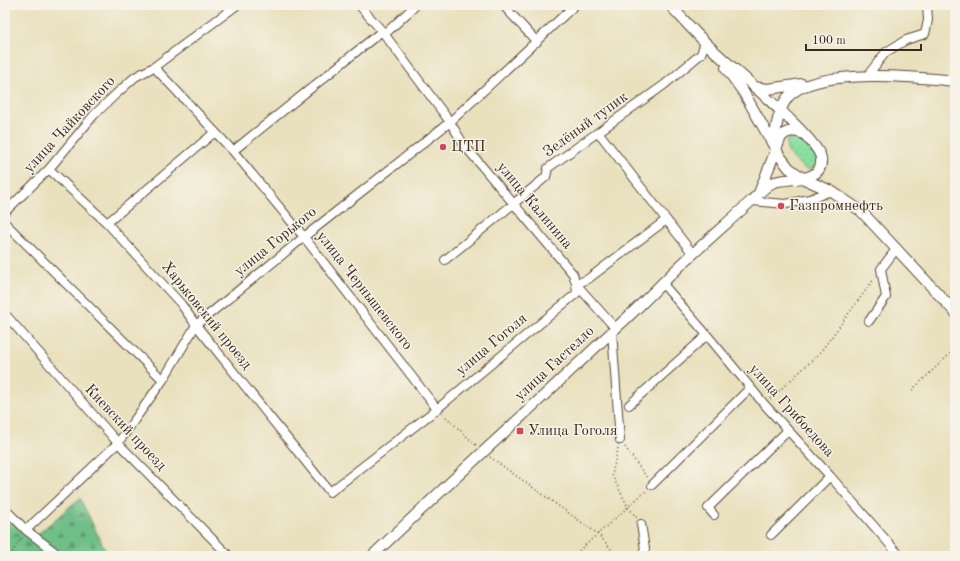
<svg xmlns="http://www.w3.org/2000/svg" width="960" height="561" font-family="'Old Standard TT',serif">
  <defs>
    <pattern id="grass-dots" width="8" height="8" patternUnits="userSpaceOnUse"><rect width="8" height="8" fill="#8ae0a2"/><path d="M2 2h.1M6 6h.1" fill="none" stroke="#78c08b" stroke-width="1.8" stroke-linecap="round"/></pattern>
    <pattern id="forest-firs" width="22" height="20" patternUnits="userSpaceOnUse"><rect width="22" height="20" fill="#6fbe88"/><path d="M5 1l3.5 6h-7zM16 11l3.5 6h-7z" fill="#5c9b6f"/></pattern>
  </defs>
  <rect width="100%" height="100%" fill="#f7f3e8"/>
  <filter id="ink" filterUnits="userSpaceOnUse"><feTurbulence type="fractalNoise" baseFrequency=".025" numOctaves="2"/><feDisplacementMap in="SourceGraphic" scale="8" xChannelSelector="R" yChannelSelector="G"/><feConvolveMatrix kernelMatrix="1 2 1 2 8 2 1 2 1" color-interpolation-filters="sRGB"/></filter>
  <filter id="wash" filterUnits="userSpaceOnUse"><feTurbulence type="fractalNoise" baseFrequency=".012" numOctaves="4" result="noise"/><feDisplacementMap in="SourceGraphic" scale="16" xChannelSelector="R" yChannelSelector="G"/><feGaussianBlur stdDeviation="0.9" result="paint"/><feColorMatrix in="noise" values="0 0 0 0 0 0 0 0 0 0 0 0 0 0 0 0 0 1.4 0 .05"/><feComposite in="paint" operator="in"/></filter>
  <g filter="url(#wash)">
    <rect width="100%" height="100%" fill="#e9e0bd"/>
    <path fill="url(#grass-dots)" stroke="#628560" d="M796 136C802 138 816 150 818 156 819 160 817 162 815 165 809 176 799 164 794 159 788 153 785 149 787 140L791 137Z"/>
    <path fill="url(#forest-firs)" stroke="#557453" d="M80 498 108 556H5V514L31 540Z"/>
  </g>
  <g filter="url(#ink)">
    <g fill="none" stroke-linecap="round" stroke-linejoin="round">
      <defs>
        <path id="minor" d="M359 5 382 31 450 122 464 145 573 274 576 284 616 329
          M503 5 537 42
          M154 67 233 151 304 237 437 409
          M867 76 886 52 906 40 925 34 928 20 927 5
          M599 133 693 254
          M233 151 382 31 387 32 416 5
          M49 169 107 223 181 304 196 325 330 492 437 409 577 293 576 284 588 279 666 220
          M751 201 786 204 810 199 831 191
          M5 212 49 169 94 115 115 95 135 77 154 67 237 5
          M5 223 163 380
          M107 223 215 132
          M445 260 546 177 548 168 664 85 701 54 705 42
          M662 283 707 335 764 404 830 476 900 556
          M5 314 118 443 229 556
          M869 321 886 297 881 269 897 248
          M612 332 620 440
          M629 405 707 335
          M652 485 750 388
          M5 509 26 530 60 556
          M714 515 708 508 788 430
          M26 530 118 443 163 380 196 325 304 237 450 122 575 5
          M771 535 830 476
          M641 556 645 549 641 524"/>
        <path id="major" d="M726 68 744 93 779 155 789 168 804 179 831 191 861 211 955 312
          M754 87 768 89 802 84
          M775 147C774 132 779 103 792 93 825 68 915 77 955 81
          M759 193 781 137C788 129 794 131 804 134
          M372 556C453 479 536 404 617 327 644 303 668 276 695 252 713 235 732 219 750 202 757 196 764 187 772 183 786 176 824 185 821 158 819 139 728 65 710 47 696 34 683 19 670 5"/>
      </defs>
      <use href="#minor" stroke="#554536" stroke-width="10"/>
      <use href="#major" stroke="#554536" stroke-width="12"/>
      <path stroke="#554536" stroke-width="1.5" stroke-dasharray="1 3" stroke-linecap="butt" d="M912 390 955 349
        M770 399 819 354 874 279
        M443 414 477 446
        M625 447 648 479
        M618 448 612 475 628 507 637 518
        M490 457 598 534 617 556
        M10 556 22 537
        M573 556 647 490"/>
      <use href="#minor" stroke="#fff" stroke-width="8"/>
      <use href="#major" stroke="#fff" stroke-width="10"/>
    </g>
  </g>
  <g fill="#d1495b" stroke="#f7f3e8" stroke-width="1.5">
    <circle cx="443" cy="147" r="4"/>
    <circle cx="781" cy="206" r="4"/>
    <rect x="516" y="427" width="8" height="8" rx="2"/>
  </g>
  <g text-anchor="middle" dominant-baseline="central" stroke-width="3" stroke-linejoin="round" paint-order="stroke">
    <g font-size="15" fill="#3b2a1e" stroke="#f7f3e8">
      <text transform="translate(70 125) rotate(-47)">улица Чайковского</text>
      <text transform="translate(586 125) rotate(-36)">Зелёный тупик</text>
      <text transform="translate(534 206) rotate(50)">улица Калинина</text>
      <text transform="translate(276 242) rotate(-39)">улица Горького</text>
      <text transform="translate(364 291) rotate(52)">улица Чернышевского</text>
      <text transform="translate(206 316) rotate(51)">Харьковский проезд</text>
      <text transform="translate(492 345) rotate(-40)">улица Гоголя</text>
      <text transform="translate(555 364) rotate(-43)">улица Гастелло</text>
      <text transform="translate(791 411) rotate(48)">улица Грибоедова</text>
      <text transform="translate(125 428) rotate(47)">Киевский проезд</text>
    </g>
    <g font-size="15" fill="#3b2a1e" stroke="#f7f3e8" text-anchor="start">
      <text x="451" y="147">ЦТП</text>
      <text x="789" y="206">Газпромнефть</text>
      <text x="528" y="431">Улица Гоголя</text>
    </g>
  </g>
  <rect width="960" height="561" fill="none" stroke="#f7f3e8" stroke-width="20"/>
  <path d="M806 44v6h115v-6" fill="none" stroke="#3b2a1e" stroke-width="2"/>
  <text x="812" y="44" font-size="12" fill="#3b2a1e" stroke="#f7f3e8" stroke-width="3" paint-order="stroke">100 m</text>
</svg>
